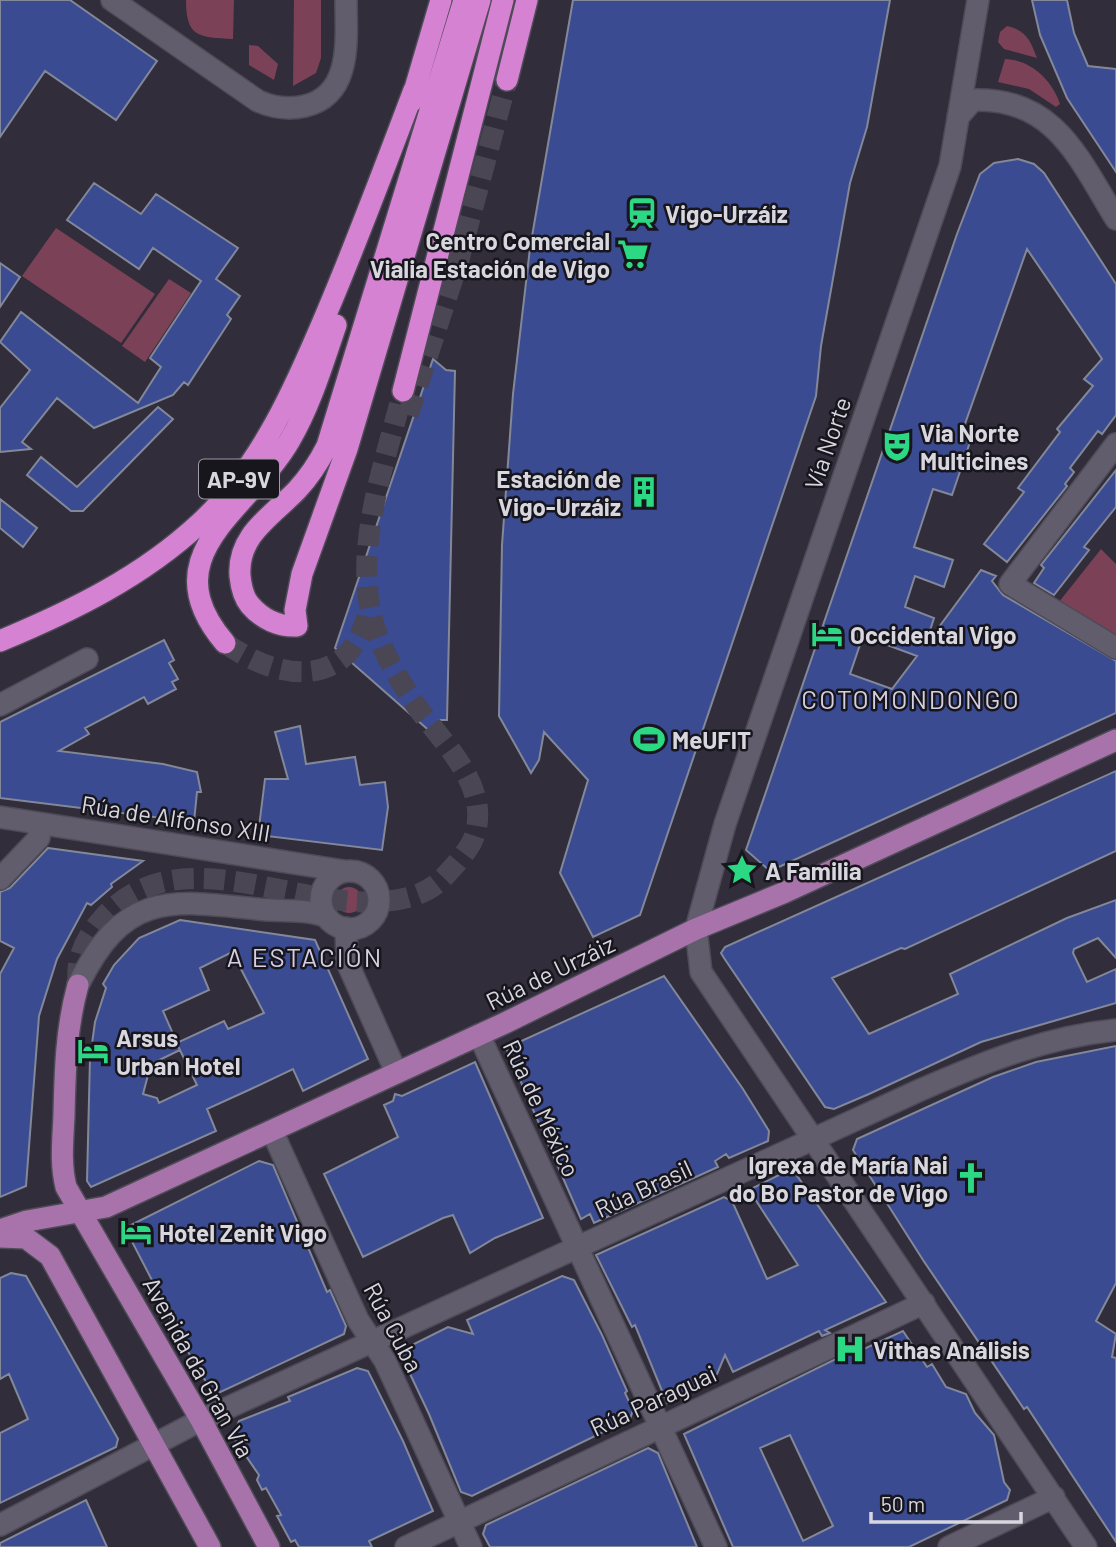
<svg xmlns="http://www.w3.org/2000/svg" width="1116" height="1547" font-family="Barlow,sans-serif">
  <rect width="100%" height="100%" fill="#312d3b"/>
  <path fill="#7b4157" d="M186 0H234L233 39C199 37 186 38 186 0Z
    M294 0H321V58L316 73 293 86Z
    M1007 26C1027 31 1030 40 1037 58L1004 49 998 42 1000 32Z
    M249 45 258 46 278 64 274 80 249 65Z
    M1005 59C1031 60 1052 80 1060 104L1056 107 1029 89 998 82Z
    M56 228 155 294 121 343 22 276Z
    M169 279 191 293 145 362 122 346Z
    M1101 549 1116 564V637L1059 602Z
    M336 900a13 13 0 1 1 26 0a13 13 0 1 1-26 0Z"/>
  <path fill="#3a4b92" stroke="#838899" stroke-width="2" fill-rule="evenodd" d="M0 0H70L157 61 116 120 45 71 0 137Z
    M573 0H890L867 127 850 183 821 346 816 396 640 915 593 937 560 873 588 780 544 732 539 760 531 773 499 716 502 545 513 394 530 248Z
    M1032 0H1067L1074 33 1088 66 1116 69V172L1067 98 1040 35Z
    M1018 159 1034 164 1044 173 1116 284V415L1102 434 1098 431 1070 468 1074 472 1065 484 1067 486 1007 562 984 544 1024 492 1018 488 1060 432 1057 429 1093 386 1084 379 1102 359 1027 249 960 438 970 442 952 495 933 489 914 547 953 560 944 587 915 576 905 607 934 618 925 646 981 570 996 576 992 581 1003 595 1116 661V713L770 871 746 850 957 234 980 174 994 163ZM863 636 917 656 892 689 850 674Z
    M94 183 141 214 156 194 238 248 216 279 240 296 227 315 231 319 188 385 184 382 173 395 94 428 57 398 22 442 31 449 0 452V408L30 370 0 342 21 312 138 403 161 367 150 358 201 281 153 248 139 269 67 220Z
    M0 263 20 277 0 307Z
    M433 359 446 370 455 371 447 720H439L433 734 335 648Z
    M158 407 173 419 83 511H71L27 475 41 457 77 487Z
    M1116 470V507L1084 547 1089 550 1054 595 1034 583 1044 568 1041 565Z
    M0 499 37 528 23 547 0 528Z
    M164 640 174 660 169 663 178 679 172 682 176 689 148 704 144 697 85 728 89 734 59 751 163 764 197 772 201 792H197L194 822 0 798V722Z
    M300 726 306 764 355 757 360 785 385 782 388 807 382 850 258 835 265 779H288L275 732Z
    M1116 771V851L905 949 901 948 832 978 869 1034 958 994 950 974 1067 918 1116 900V958L1098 938 1074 949 1073 953 1087 982 1116 969V1003L981 1042 869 1094 834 1109 825 1107 724 958 721 953 725 947Z
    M48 848 143 861 111 884 112 887 91 905 87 903 57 959 39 1016 26 1186 0 1197V974L14 948 0 941V892L10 888Z
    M180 920 315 940 368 1059 303 1091 293 1069 251 1089 207 1109 216 1131 91 1187 87 1181 90 1058 95 1022 106 988 103 984 114 965 139 938ZM232 952 264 1013 228 1029 224 1021 177 1043 163 1011 209 990 200 968ZM178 1046 197 1085 159 1103 157 1098 143 1094 151 1064 180 1050Z
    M664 976 743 1089 769 1131 768 1141 729 1158 726 1154 715 1161 718 1167 594 1223 590 1214 581 1219 506 1048Z
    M1116 1046V1283L1096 1321 1116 1334 1112 1357 1116 1358V1542L1027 1407 1024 1409 923 1260 853 1150 857 1139 993 1077 1036 1062Z
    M475 1062 543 1218 495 1238 470 1253 453 1215 443 1218 363 1257 324 1174 398 1137 384 1105 393 1101 395 1094 402 1096Z
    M259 1161 273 1165 327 1292 330 1290 346 1326 344 1334 214 1395 173 1327 168 1311 127 1232 129 1226Z
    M787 1171 795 1173 886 1302 825 1330 830 1333 822 1336 819 1331 733 1372 725 1355 717 1374 667 1403 635 1325 632 1327 596 1255 724 1197 732 1201 767 1279 798 1265 749 1190Z
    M11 1273 26 1276 118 1439 116 1447 0 1503V1433L28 1419 9 1374 0 1379V1278Z
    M562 1276 574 1280 602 1335 627 1391 625 1393 633 1410 630 1419 472 1496 461 1492 429 1414 402 1357 406 1348 448 1327 473 1334 467 1320Z
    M903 1331 927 1367 932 1364 946 1387 966 1394 975 1413 994 1435 1004 1482 1010 1490 1007 1500 909 1547H733L684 1434 860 1347 864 1349ZM790 1435 833 1526 803 1541 760 1448Z
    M357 1368 368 1371 403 1441 433 1511 369 1541 372 1547H299L295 1540 291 1542 277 1516 281 1515 266 1488 262 1490 257 1480 259 1475 233 1437 239 1421 290 1401 288 1397Z
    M648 1448 658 1453 697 1547H490L483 1534 486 1525Z
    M86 1500 107 1547H0V1543Z"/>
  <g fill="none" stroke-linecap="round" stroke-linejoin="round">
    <path stroke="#4a4654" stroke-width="21" stroke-dasharray="21 10" stroke-linecap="butt" d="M408 415 458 263 507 80
      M225 643C281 683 353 690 369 607
      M78 985C76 957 84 940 102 919 179 833 293 912 388 901 406 899 427 894 441 880 452 869 471 849 475 834 490 783 440 741 415 704 400 682 382 651 374 625 352 549 385 464 403 391"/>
    <defs>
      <path id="minor" d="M112 0 258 101C274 108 288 110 305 106 353 95 346 38 346 0
        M978 0 950 166 725 824 696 929 701 972 1086 1547
        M958 117 973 100C1055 97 1079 159 1116 219
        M1116 444 1010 584 1116 648
        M0 705 87 659
        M0 817 344 871
        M321 900a29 29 0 1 1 58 0a29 29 0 1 1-58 0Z
        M0 879 39 838 38 824
        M346 928 347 962 396 1072
        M78 985C123 893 167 899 257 909 280 912 305 908 327 917
        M479 1035 716 1547
        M272 1131 358 1320 385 1361 471 1547
        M0 1525 201 1420 918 1091C982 1063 1045 1037 1116 1030
        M406 1547 924 1303
        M949 1547 1054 1497"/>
      <path id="major" d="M78 985C66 1028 65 1071 64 1115 63 1140 60 1163 66 1187L201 1420 269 1547
        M0 1230 27 1221 106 1207 505 1023 696 929 783 893 1116 740
        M0 1237 26 1238 50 1256 210 1547"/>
      <path id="highway" d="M464 0 327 446C319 462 309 477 297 490 272 516 237 535 240 576 241 586 243 597 250 605 262 619 279 627 297 626L295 610 302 574 347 449 480 0
        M507 80 527 0
        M411 102 441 0
        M403 391 503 0
        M0 641C72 611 142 577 200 523 261 466 295 388 327 312 358 239 386 164 414 90
        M225 643C149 554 250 510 290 440 311 404 323 363 336 325"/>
    </defs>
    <use href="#minor" stroke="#4e4b57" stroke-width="24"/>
    <use href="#major" stroke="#4e4b57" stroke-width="24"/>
    <use href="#highway" stroke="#4e4b57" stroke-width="24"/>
    <use href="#minor" stroke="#625d6d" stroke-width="21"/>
    <use href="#major" stroke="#a873aa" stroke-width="21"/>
    <use href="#highway" stroke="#d682d3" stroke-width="21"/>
  </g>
  <defs>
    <symbol id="station-bare" viewBox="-9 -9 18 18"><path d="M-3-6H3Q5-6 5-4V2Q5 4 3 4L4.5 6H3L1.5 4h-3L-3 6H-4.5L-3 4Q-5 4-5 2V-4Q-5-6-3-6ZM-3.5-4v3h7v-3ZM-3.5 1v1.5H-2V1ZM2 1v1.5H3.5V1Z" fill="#2cd884" stroke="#18161d" stroke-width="2.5" paint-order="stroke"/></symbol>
    <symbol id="supermarket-bare" viewBox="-9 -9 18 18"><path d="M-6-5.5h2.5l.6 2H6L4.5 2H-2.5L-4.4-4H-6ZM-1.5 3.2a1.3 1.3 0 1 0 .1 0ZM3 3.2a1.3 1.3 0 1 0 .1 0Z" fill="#2cd884" stroke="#18161d" stroke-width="2.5" paint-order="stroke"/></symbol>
    <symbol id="theatre-bare" viewBox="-9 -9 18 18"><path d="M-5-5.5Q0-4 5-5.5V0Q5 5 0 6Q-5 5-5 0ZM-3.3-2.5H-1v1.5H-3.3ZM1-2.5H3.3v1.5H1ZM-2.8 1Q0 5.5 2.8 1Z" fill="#2cd884" stroke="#18161d" stroke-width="2.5" paint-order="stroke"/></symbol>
    <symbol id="building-bare" viewBox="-9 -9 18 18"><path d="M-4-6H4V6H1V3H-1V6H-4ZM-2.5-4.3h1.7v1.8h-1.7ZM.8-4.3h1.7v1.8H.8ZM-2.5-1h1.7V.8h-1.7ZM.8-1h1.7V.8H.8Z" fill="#2cd884" stroke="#18161d" stroke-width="2.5" paint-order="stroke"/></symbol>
    <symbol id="hotel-bare" viewBox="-9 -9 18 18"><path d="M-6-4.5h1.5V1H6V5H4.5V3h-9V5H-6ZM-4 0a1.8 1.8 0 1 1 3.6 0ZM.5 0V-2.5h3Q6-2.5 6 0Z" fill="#2cd884" stroke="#18161d" stroke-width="2.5" paint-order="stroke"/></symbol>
    <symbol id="stadium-bare" viewBox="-9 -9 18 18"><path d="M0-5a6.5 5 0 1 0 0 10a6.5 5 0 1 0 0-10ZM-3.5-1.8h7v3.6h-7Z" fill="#2cd884" stroke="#18161d" stroke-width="2.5" paint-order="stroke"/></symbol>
    <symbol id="sight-bare" viewBox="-9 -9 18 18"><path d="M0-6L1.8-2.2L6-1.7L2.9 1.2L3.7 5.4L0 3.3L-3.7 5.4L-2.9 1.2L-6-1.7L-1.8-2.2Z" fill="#2cd884" stroke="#18161d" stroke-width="2.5" paint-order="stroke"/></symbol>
    <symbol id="church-bare" viewBox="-9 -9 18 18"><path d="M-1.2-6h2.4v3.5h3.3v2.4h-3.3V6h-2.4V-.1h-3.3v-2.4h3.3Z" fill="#2cd884" stroke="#18161d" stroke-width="2.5" paint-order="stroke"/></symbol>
    <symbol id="hospital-bare" viewBox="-9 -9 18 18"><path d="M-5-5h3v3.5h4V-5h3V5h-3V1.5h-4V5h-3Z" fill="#2cd884" stroke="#18161d" stroke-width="2.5" paint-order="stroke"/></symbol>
  </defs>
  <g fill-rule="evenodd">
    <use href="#station-bare" x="620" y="191" width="44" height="44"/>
    <use href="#supermarket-bare" x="611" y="232" width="44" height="44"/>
    <use href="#theatre-bare" x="875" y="424" width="44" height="44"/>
    <use href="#building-bare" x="622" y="470" width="44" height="44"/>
    <use href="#hotel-bare" x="805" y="612" width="44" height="44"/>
    <use href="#stadium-bare" x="627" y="717" width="44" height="44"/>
    <use href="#sight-bare" x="720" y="848" width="44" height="44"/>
    <use href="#hotel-bare" x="71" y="1029" width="44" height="44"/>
    <use href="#church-bare" x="949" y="1156" width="44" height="44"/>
    <use href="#hotel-bare" x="114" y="1210" width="44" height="44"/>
    <use href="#hospital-bare" x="828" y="1327" width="44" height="44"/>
  </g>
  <g text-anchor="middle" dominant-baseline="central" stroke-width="5" stroke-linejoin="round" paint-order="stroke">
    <rect fill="#18161d" stroke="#9e9ca5" stroke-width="2" x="199" y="459.5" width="80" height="39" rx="5"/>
    <g font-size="23" font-weight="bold" fill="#d8d6df">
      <text x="239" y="479">AP-9V</text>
    </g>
    <g font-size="24" font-weight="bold" fill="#d8d6df" stroke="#18161d" text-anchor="start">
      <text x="665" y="213">Vigo-Urzáiz</text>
      <text x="610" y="240" text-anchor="end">Centro Comercial<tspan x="610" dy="28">Vialia Estación de Vigo</tspan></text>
      <text x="920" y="432">Via Norte<tspan x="920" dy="28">Multicines</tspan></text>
      <text x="621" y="478" text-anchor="end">Estación de<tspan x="621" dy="28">Vigo-Urzáiz</tspan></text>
      <text x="850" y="634">Occidental Vigo</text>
      <text x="672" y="739">MeUFIT</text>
      <text x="765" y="870">A Familia</text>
      <text x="116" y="1037">Arsus<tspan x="116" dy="28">Urban Hotel</tspan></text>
      <text x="948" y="1164" text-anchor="end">Igrexa de María Nai<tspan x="948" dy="28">do Bo Pastor de Vigo</tspan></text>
      <text x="159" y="1232">Hotel Zenit Vigo</text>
      <text x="873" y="1349">Vithas Análisis</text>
    </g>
    <g font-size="24" fill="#d8d6df" stroke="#18161d">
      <text transform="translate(827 443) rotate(-71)">Vía Norte</text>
      <text transform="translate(176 818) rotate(9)">Rúa de Alfonso XIII</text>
      <text transform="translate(550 972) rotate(-26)">Rúa de Urzáiz</text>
      <text transform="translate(542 1108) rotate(65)">Rúa de México</text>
      <text transform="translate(643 1188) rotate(-25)">Rúa Brasil</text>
      <text transform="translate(394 1327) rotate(62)">Rúa Cuba</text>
      <text transform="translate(199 1367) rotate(61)">Avenida da Gran Vía</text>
      <text transform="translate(653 1400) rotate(-25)">Rúa Paraguai</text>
    </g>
    <g font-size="26" letter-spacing="2" fill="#d5cfe2" stroke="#18161d">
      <text x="911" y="698">COTOMONDONGO</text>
      <text x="305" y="956">A ESTACIÓN</text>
    </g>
  </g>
  <path d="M871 1512v10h150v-10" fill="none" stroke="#d8d6df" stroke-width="3.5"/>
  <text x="881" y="1512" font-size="21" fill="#d8d6df" stroke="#18161d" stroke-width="5" paint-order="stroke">50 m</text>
</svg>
